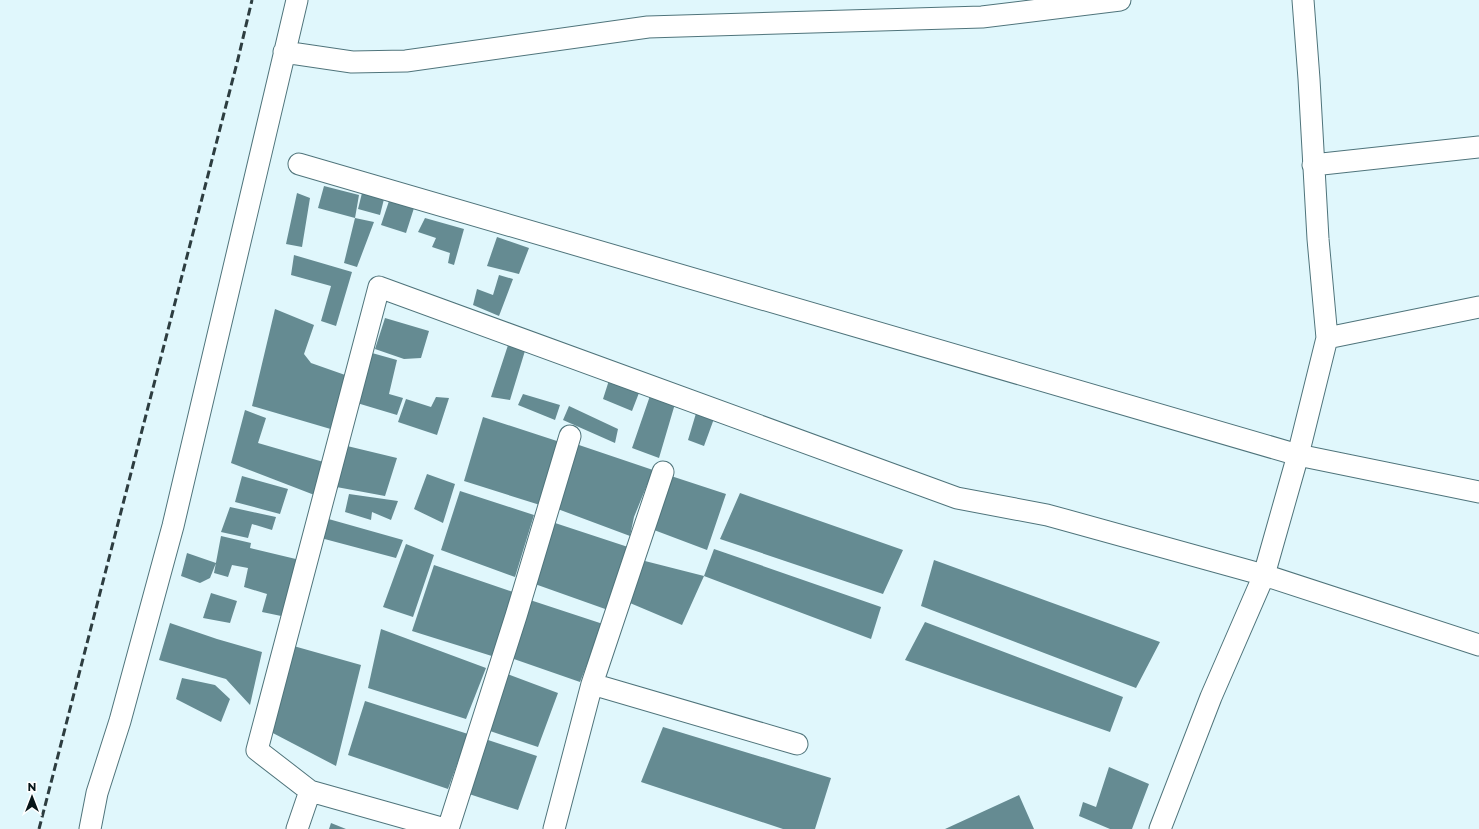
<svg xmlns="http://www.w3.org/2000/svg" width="1479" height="829" font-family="Montserrat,sans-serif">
  <rect width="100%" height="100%" fill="#e0f7fc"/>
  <path fill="#658b92" d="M324 186 359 195 355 218 318 208Z
    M297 193 310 198 302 247 286 244Z
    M362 193 384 199 380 215 358 209Z
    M389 201 414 208 406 233 381 225Z
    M355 218 374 222 357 267 344 263Z
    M425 218 464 229 454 265 448 263 450 253 432 247 436 238 418 232Z
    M497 237 529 248 519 274 487 266Z
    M294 255 352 272 336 326 321 321 331 286 291 275Z
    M499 275 513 279 499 316 473 305 477 289 493 295Z
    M275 309 314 325 304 354 311 363 348 376 334 430 252 406Z
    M385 318 429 331 421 358 404 359 375 349Z
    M511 336 528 341 510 400 491 397Z
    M372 353 397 360 389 394 403 398 397 415 357 403Z
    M611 374 642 385 632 411 603 399Z
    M652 390 677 397 659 458 632 448Z
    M523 394 560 405 555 420 518 405Z
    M436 397 449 398 437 435 398 422 406 399 431 407Z
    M569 406 618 429 615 443 563 420Z
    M245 410 266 418 258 443 327 463 317 496 231 463Z
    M697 410 715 416 704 446 688 440Z
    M483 417 560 442 540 505 464 481Z
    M576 444 653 470 634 517 630 536 555 508Z
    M343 445 397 458 385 496 331 486Z
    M427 474 455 484 443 523 414 509Z
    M668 475 726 494 707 550 654 530Z
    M242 476 288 489 280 514 235 502Z
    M460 491 534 515 515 577 441 550Z
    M740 493 903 550 883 594 720 539Z
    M349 494 398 501 391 520 372 512 371 520 345 512Z
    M230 507 276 517 272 530 252 524 248 538 221 532Z
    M325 518 403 540 396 558 317 537Z
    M552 522 628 547 608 610 532 583Z
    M221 536 251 543 250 548 300 560 286 617 262 612 267 594 244 587 248 568 232 565 228 577 214 573Z
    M406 544 434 555 413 617 383 607Z
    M714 549 881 607 871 639 704 576Z
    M187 553 216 563 210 578 200 583 181 576Z
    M641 560 704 576 682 625 630 603Z
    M934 560 1160 642 1136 688 921 606Z
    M434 565 516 593 495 657 412 631Z
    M211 593 237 601 230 623 203 618Z
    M527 599 603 624 580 682 511 658Z
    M925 622 1123 697 1110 732 905 660Z
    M170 623 217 639 262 652 250 705 226 679 159 660Z
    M381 629 486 668 466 719 368 688Z
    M290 645 361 665 336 766 269 731Z
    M505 673 558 693 538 747 487 730Z
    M182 678 215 685 230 699 221 722 176 699Z
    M365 701 468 734 448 789 348 755Z
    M663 727 831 778 815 829H783L641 782Z
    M485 739 537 756 518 810 466 793Z
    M1109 767 1149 784 1132 829H1110L1079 816 1083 802 1096 807Z
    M1019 795 1034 829H945Z
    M331 823 346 829H329Z"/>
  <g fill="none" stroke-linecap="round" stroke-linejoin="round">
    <defs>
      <path id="minor" d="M284 52 352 62 406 61 648 27 982 17 1120 0
        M299 164 1298 455 1479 492
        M1313 165 1479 147
        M1327 338 1479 307
        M592 684 663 472
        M310 791 257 750 379 287 957 498 1047 515 1264 575 1479 645
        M90 829 97 793 120 721 173 526 297 0
        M297 829 310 791 445 829
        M448 829 516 616 570 436
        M554 829 592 684 797 744
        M1160 829 1211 697 1264 575 1298 455 1327 338 1318 239 1309 79 1303 0"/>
    </defs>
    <use href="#minor" stroke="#4f747b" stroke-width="23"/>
    <use href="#minor" stroke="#fff" stroke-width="21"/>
    <path stroke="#2d3d40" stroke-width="3" stroke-dasharray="8 4" stroke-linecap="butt" d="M39 829 238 59 252 0"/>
  </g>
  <g transform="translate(32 797)" stroke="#ffffff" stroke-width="3" paint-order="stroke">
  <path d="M0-3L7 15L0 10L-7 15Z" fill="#061518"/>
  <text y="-6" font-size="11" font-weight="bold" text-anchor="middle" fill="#061518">N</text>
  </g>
</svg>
